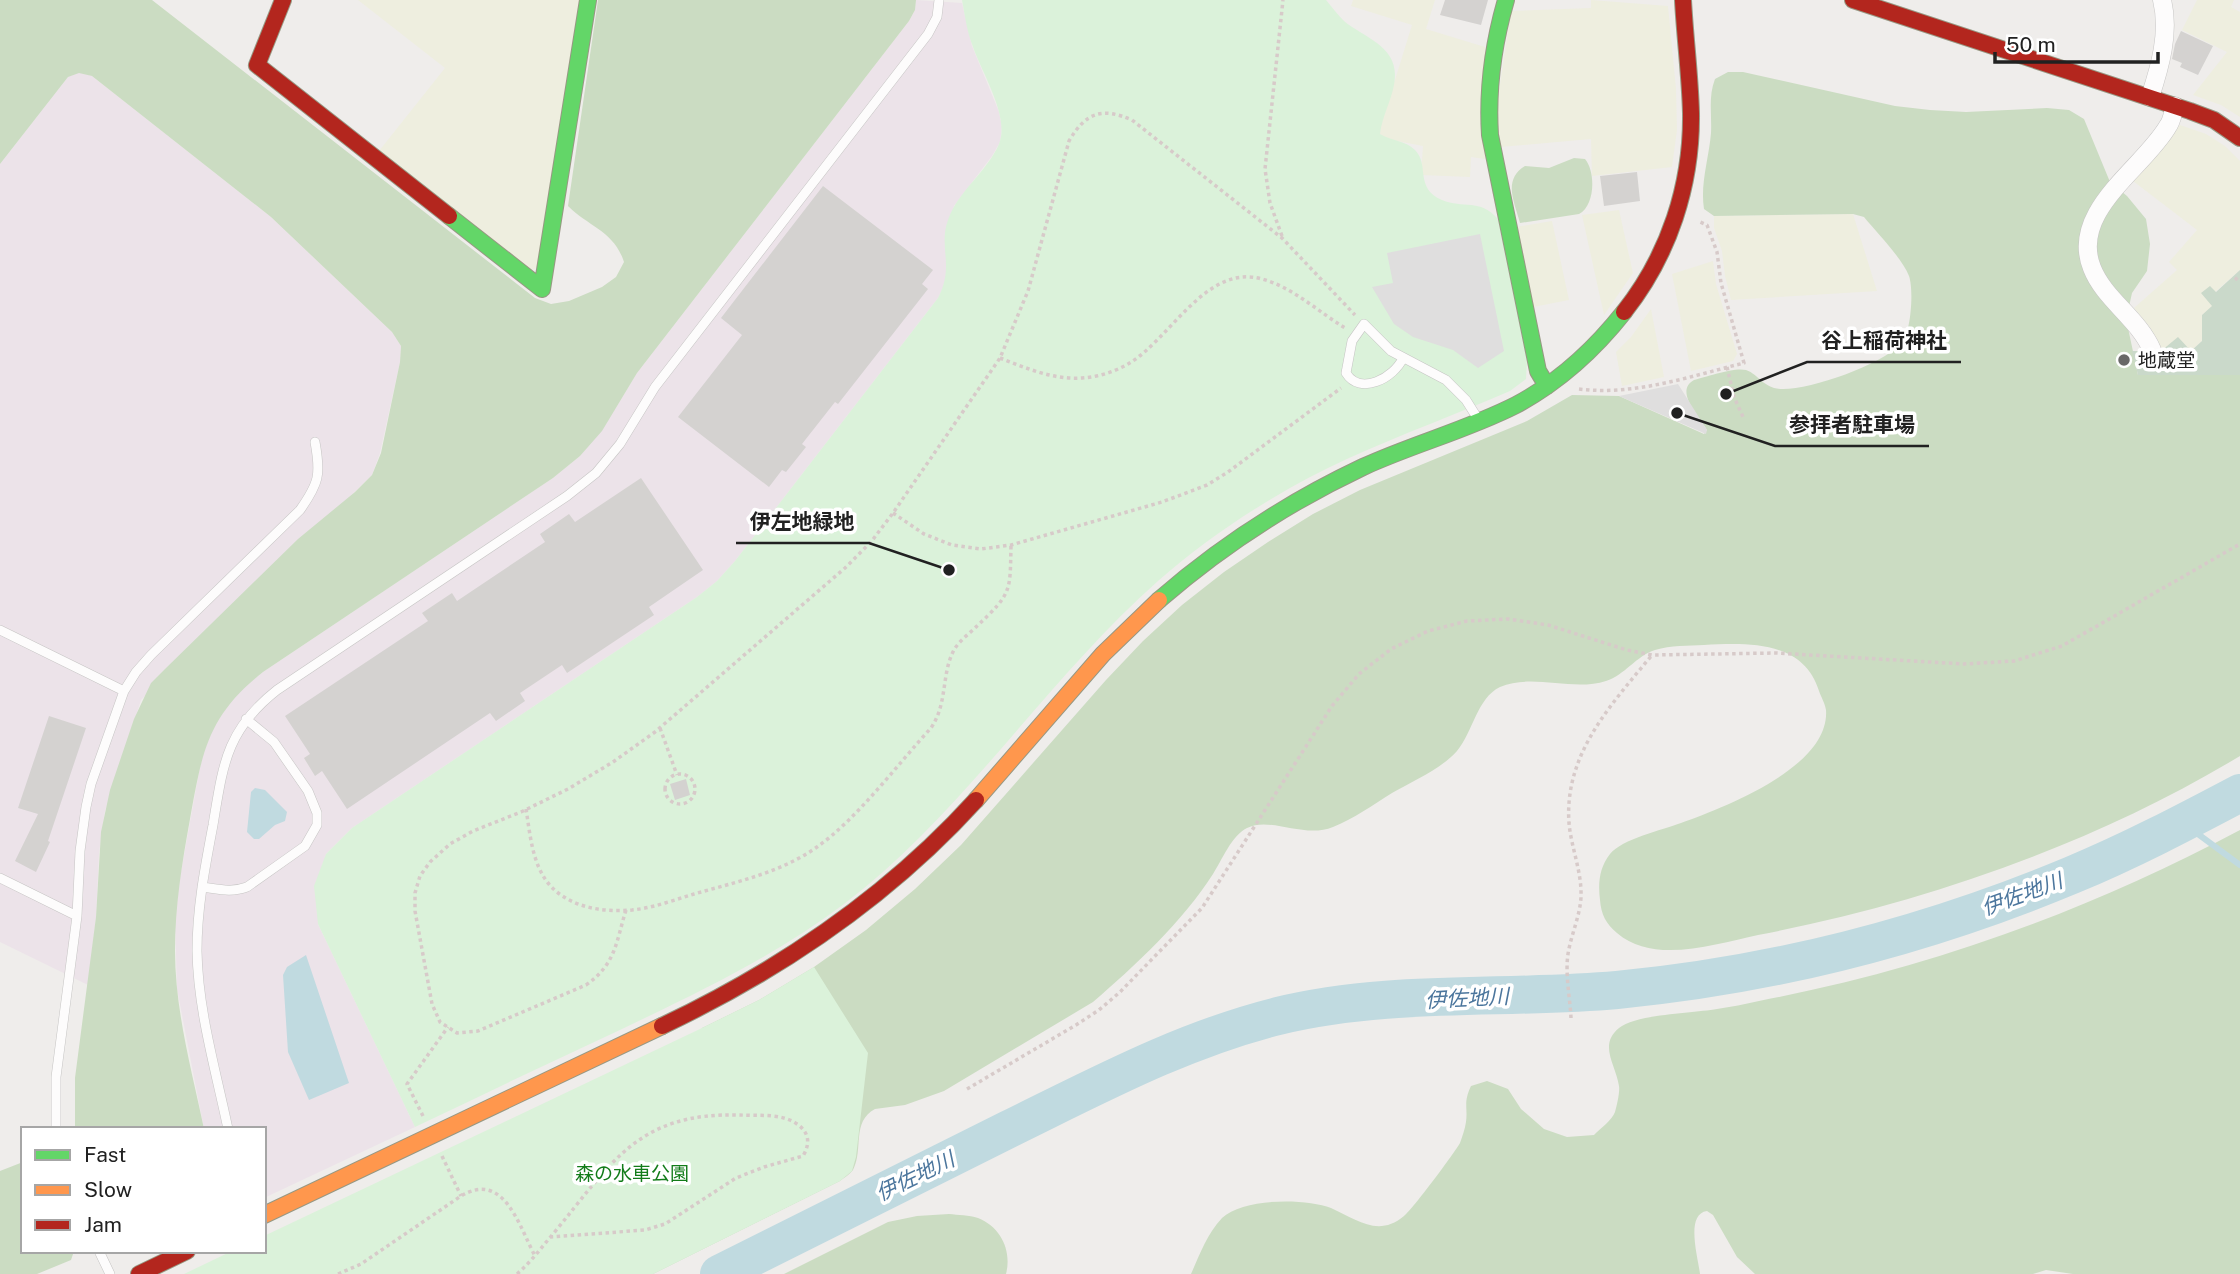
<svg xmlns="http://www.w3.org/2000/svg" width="2240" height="1274" font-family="'Public Sans','Noto Sans JP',sans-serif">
  <rect width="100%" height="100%" fill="#efedeb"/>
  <path fill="#ece3e9" d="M916 0 962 3 972 46 999 112 1002 127 1000 142 992 156 954 206 945 242 948 267 945 284 938 298 735 561 717 581 697 597 352 828 326 854 318 924 415 1127 264 1198V1129H204L177 989 175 918 179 883 199 772 204 749 214 726 228 705 244 687 263 672 553 478 580 456 617 406 637 373 909 21 915 10Z
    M79 72 92 76 271 217 392 332 401 346 400 362 380 453 372 475 141 700 105 811 99 853 96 917 88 985 0 942V164L68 77Z"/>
  <path fill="#eeeedf" d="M358 0H579L537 268 531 270 379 151 445 68Z
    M1353 0H1435L1426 29 1485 47V159L1471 157 1470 177 1421 175 1423 146 1387 139 1380 134 1381 125 1412 25 1351 6Z
    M1591 0 1668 6 1676 89 1677 130 1672 167 1592 176 1591 139 1500 147 1496 111 1511 11 1591 8Z
    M2197 0H2234L2231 7 2240 12V117L2221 105 2193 95 2227 52 2182 30Z
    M2180 125 2206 134 2225 146 2240 161V270L2215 292 2202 293 2213 306 2202 315V341L2191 351H2161L2149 326 2134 308 2177 270 2169 262 2197 230 2133 181Z
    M1619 210 1633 273 1604 315 1582 215Z
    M1853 214 1877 291 1731 300 1725 276 1722 251 1714 228V216Z
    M1552 221 1569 300 1533 307 1516 227Z
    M1713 261 1716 284 1737 354 1733 361 1691 371 1672 274Z
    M1651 309 1664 377 1622 386 1616 352 1631 337Z"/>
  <path fill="#cbdcc2" d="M0 0H152L535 298 551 304 569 301 602 287 616 277 624 262C614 231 589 227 568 206L598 0H916L915 10 909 21 637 373 602 431 580 456 553 478 263 672C207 716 202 753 190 819 182 863 175 906 175 951 175 1011 192 1071 204 1129H75V1078L96 917 101 832 110 790 134 719 151 683 165 669 298 539 355 492 372 475 381 453 400 362 401 346 392 332 271 217 92 76 79 73 68 77 0 164Z
    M1728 72H1743L1895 106 1930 110 1966 112 2047 108 2069 110 2084 119 2110 182 2127 196 2146 219 2150 244 2147 271 2132 293 2128 311V328L2138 375H2240V756C2094 844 1925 903 1758 935 1715 944 1654 965 1617 933 1606 924 1601 914 1600 900 1598 884 1599 868 1610 854 1622 839 1662 830 1681 823 1725 807 1830 767 1826 710 1825 703 1821 697 1819 691 1803 640 1748 643 1704 645 1688 646 1671 645 1655 650 1636 656 1625 675 1606 681 1573 692 1532 673 1500 687 1477 698 1473 732 1457 751 1441 769 1413 781 1392 793 1373 805 1353 819 1333 827 1304 839 1270 816 1247 828 1232 835 1222 860 1213 874 1183 921 1135 966 1093 1002L944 1091 905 1105 875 1109C851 1122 864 1149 853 1170 850 1174 844 1178 840 1181L653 1274 702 1028 759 1000 814 967 866 930 915 889 961 845 1106 680 1143 641 1182 605 1224 572 1268 542 1313 514 1360 490 1527 421 1572 395 1619 396 1704 434 1707 430C1699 417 1674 391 1694 380 1706 377 1734 367 1746 370 1760 375 1763 389 1783 389 1813 389 1880 365 1901 344 1911 334 1914 290 1909 276 1902 258 1877 233 1864 217L1853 214 1714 216 1704 209C1700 184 1709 158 1711 133 1712 114 1708 97 1715 79Z
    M1574 158 1585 159C1596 172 1595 206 1579 214L1520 223C1515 203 1502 180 1525 166L1549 168Z
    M2240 830V1274H2073L2046 1270 2033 1274H1755L1737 1257 1713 1215 1707 1211C1685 1214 1698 1257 1700 1274H1191C1200 1254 1207 1234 1222 1218 1243 1198 1305 1198 1331 1208 1356 1219 1378 1238 1404 1216 1413 1209 1455 1152 1460 1143 1462 1137 1465 1129 1466 1122 1468 1107 1463 1103 1471 1086L1487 1081 1508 1089 1521 1109 1544 1129 1567 1137 1594 1135C1601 1128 1612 1120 1615 1112 1617 1105 1620 1092 1619 1086 1616 1065 1598 1045 1619 1028 1636 1014 1695 1013 1717 1009 1731 1007 1745 1004 1759 1001 1931 968 2085 912 2240 830Z
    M23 1162V1251H74L71 1260 37 1274H0V1171Z
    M949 1214C958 1215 969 1215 978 1218 1001 1227 1012 1251 1006 1274H784L888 1222 917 1216Z"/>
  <path fill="#cad9ca" d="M2240 270V375H2138L2132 351H2161L2178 337 2191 351 2202 341V315L2212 306 2201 293 2210 286 2216 292Z"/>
  <path fill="#dbf2da" d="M962 0H1326C1332 7 1338 15 1344 21 1363 37 1395 45 1395 75 1395 95 1382 114 1380 134 1391 141 1405 140 1415 150 1430 165 1414 188 1442 200 1463 209 1480 198 1498 219L1527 361 1526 379 1510 391C1457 414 1402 434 1349 458 1281 489 1214 532 1158 581 1045 681 964 813 844 904 775 956 699 992 622 1029 553 1061 484 1094 415 1127L318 924 314 886 326 854 352 828 697 597 717 581 735 561 938 298C955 266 938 247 948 220 958 191 987 172 999 144 1010 117 982 73 973 47 967 32 965 16 962 0Z
    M814 967 868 1053 856 1157 852 1171 840 1181 653 1274H184L232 1251H264V1236L702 1028 759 1000Z"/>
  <path fill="#dfdede" d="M1480 234 1504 351 1478 368 1453 350 1413 337 1394 324 1372 287 1393 283 1387 253Z
    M1678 384 1707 430 1706 434 1619 396Z"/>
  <path fill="#c0dae0" d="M255 788 265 790 287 812 285 821 275 825 259 839H254L247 832 251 792Z
    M306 955 349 1083 309 1100 288 1052 283 975 287 967Z"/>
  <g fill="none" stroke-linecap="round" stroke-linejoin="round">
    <path stroke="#c0dae0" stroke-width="6" d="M2183 823 2240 865"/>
    <path stroke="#c0dae0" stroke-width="38" d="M719 1274C816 1226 913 1178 1009 1129 1097 1086 1182 1040 1278 1016 1389 989 1505 1000 1617 990 1773 975 1928 935 2072 875 2130 851 2185 822 2240 793"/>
  </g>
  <path fill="#d4d2d0" d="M1445 0H1488L1481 25 1440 15Z
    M2181 31 2213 46 2198 75 2180 67 2182 63 2172 59 2175 44Z
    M1637 172 1640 201 1604 206 1600 176Z
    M823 186 933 270 922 284 928 289 838 404 835 402 802 444 806 447 786 472 782 470 769 487 678 417 742 335 721 318Z
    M641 478 703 570 649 607 654 615 567 673 562 665 520 693 525 701 496 721 490 713 347 809 322 771 315 776 304 758 310 754 285 716 428 621 422 613 452 593 457 601 545 542 540 534 569 514 575 522Z
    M49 716 86 728 48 841 50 842 36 872 15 861 38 814 18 808Z
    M686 779 690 795 675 800 670 784Z"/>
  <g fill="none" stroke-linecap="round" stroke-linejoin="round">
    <defs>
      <path id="lane" d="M1403 358C1394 378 1360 396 1346 373L1352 341 1364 324 1391 351 1446 380 1466 400 1478 419
        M0 630 124 691
        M0 878 77 916
        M202 887C218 889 231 893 247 887L305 846 317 825V813L308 791 274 742 246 719
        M56 1129V1077L77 916 80 851 86 807 91 784 124 691 136 672 151 655 300 510C319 483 321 475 315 442
        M228 1129C216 1071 198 1011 197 951 197 908 205 867 213 825 223 765 226 730 277 690L567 496 596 473 620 444 655 387 928 34 937 17 939 0
        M99 1251 110 1274"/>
      <path id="street" d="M2150 97C2160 67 2170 32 2162 0
        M2152 350C2138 318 2104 299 2092 268 2069 211 2144 168 2168 126 2172 121 2173 112 2175 106"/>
      <path id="fast" d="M1506 0C1493 45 1487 88 1490 135L1538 371 1547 386
        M449 216 542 289 588 0
        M1159 600C1221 546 1289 502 1363 467 1413 444 1467 430 1516 405 1559 382 1594 350 1624 312"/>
      <path id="slow" d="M976 800 1103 654 1159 600
        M264 1215 662 1026"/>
      <path id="jam" d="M283 0 257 65 449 216
        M1853 0 2190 111 2214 120 2240 138
        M1624 312C1669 255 1692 185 1691 113 1690 75 1685 38 1683 0
        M662 1026C780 970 887 898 976 800
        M139 1274 187 1251"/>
    </defs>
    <use href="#lane" stroke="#c6c5c4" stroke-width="10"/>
    <use href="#street" stroke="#c6c5c4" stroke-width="19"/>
    <use href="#fast" stroke="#979883" stroke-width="18"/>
    <use href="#slow" stroke="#979883" stroke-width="18"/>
    <use href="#jam" stroke="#979883" stroke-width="18"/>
    <path stroke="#d7cac9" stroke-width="3.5" stroke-dasharray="3.5 3.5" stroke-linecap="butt" d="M1282 236 1270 203 1265 169 1283 0
      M2235 280 2240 275
      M1000 358C1026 368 1053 380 1082 378 1098 377 1114 372 1128 364 1170 340 1206 263 1262 279 1292 287 1319 312 1345 328
      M1727 367 1734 397 1744 419
      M1579 389C1635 396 1691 376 1744 363L1721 283 1717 252 1707 225 1698 221
      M893 513 924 534 952 545 981 549 1011 545 1162 502 1207 485 1228 472 1341 388
      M660 728 677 775
      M665 789a15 15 0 1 1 30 0a15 15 0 1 1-30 0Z
      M526 809C531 840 533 876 561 895 581 909 607 912 632 910 653 908 674 900 694 894 736 882 780 873 817 847 857 819 897 765 931 728 948 703 941 674 954 650 959 641 970 633 977 626 1012 593 1010 592 1011 545
      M626 910C616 942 616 964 586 985L478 1031 457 1033 440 1022 432 1004 415 911V893L420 876 430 862 450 844 473 831 521 812 568 789 613 762 655 732 845 568 871 542 893 513 1000 358 1028 291 1069 141C1086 112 1102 107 1132 120L1282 238 1355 315
      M1571 1018C1570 998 1565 974 1568 954 1571 935 1580 916 1581 897 1582 872 1571 847 1569 823 1564 754 1611 705 1652 655
      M967 1089 1076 1025 1099 1010 1120 992 1202 908 1332 706 1359 674 1391 649 1428 631 1467 621 1508 619 1548 625 1627 650 1652 655 1776 653 1964 664 2014 661 2062 646 2240 544
      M423 1116 407 1084 448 1027
      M442 1156 461 1196
      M338 1274 361 1264 461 1196C504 1170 519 1226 535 1256
      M517 1274C531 1262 541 1248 553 1234 612 1163 637 1112 740 1115 758 1116 782 1113 797 1124 810 1133 810 1144 803 1156L764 1167 736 1178 665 1224 645 1230 550 1237"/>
    <use href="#lane" stroke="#fdfcfc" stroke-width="9"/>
    <use href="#street" stroke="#fdfcfc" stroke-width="18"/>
    <use href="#fast" stroke="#63d668" stroke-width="16"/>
    <use href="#slow" stroke="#ff974d" stroke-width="16"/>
    <use href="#jam" stroke="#b3261e" stroke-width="16"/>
  </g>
  <circle fill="#696868" stroke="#fff" stroke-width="2.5" cx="2124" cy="360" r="7"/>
  <g text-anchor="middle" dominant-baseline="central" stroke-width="7" stroke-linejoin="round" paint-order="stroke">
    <g font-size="19" fill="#212121" stroke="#fff" text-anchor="start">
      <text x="2138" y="360">地蔵堂</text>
    </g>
    <g font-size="19" fill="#137c1a" stroke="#fff">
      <text x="632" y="1173">森の水車公園</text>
    </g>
    <g font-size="21" font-style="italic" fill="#4c769d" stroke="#fff">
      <text transform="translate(2022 894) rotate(-20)">伊佐地川</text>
      <text transform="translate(1467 998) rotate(-3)">伊佐地川</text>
      <text transform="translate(915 1176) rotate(-26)">伊佐地川</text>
    </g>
  </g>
  <path fill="none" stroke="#212121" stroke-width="2.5" d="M1726 394L1807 362H1961M1677 413L1775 446H1929M949 570L869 543H736"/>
  <g fill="#212121" stroke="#fff" stroke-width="2.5">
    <circle cx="1726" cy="394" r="7"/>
    <circle cx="1677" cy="413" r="7"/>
    <circle cx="949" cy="570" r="7"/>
  </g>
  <g font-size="21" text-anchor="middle" font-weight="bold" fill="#212121" stroke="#fff" stroke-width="7" stroke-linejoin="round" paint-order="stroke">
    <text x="1884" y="348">谷上稲荷神社</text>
    <text x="1852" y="432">参拝者駐車場</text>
    <text x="802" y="529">伊左地緑地</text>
  </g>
  <rect x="21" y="1127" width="245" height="126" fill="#ffffff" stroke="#a6a6a6" stroke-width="2"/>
  <rect x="35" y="1150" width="35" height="10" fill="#63d668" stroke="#a6a6a6" stroke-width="2"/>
  <text x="84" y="1162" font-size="21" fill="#212121">Fast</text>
  <rect x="35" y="1185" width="35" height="10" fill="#ff974d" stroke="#a6a6a6" stroke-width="2"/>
  <text x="84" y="1197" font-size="21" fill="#212121">Slow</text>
  <rect x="35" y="1220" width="35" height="10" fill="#b3261e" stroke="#a6a6a6" stroke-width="2"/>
  <text x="84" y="1232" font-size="21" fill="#212121">Jam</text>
  <path d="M1995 52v10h163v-10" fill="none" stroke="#212121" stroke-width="3.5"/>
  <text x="2006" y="52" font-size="21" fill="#212121" stroke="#ffffff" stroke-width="5" paint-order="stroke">50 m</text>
</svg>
